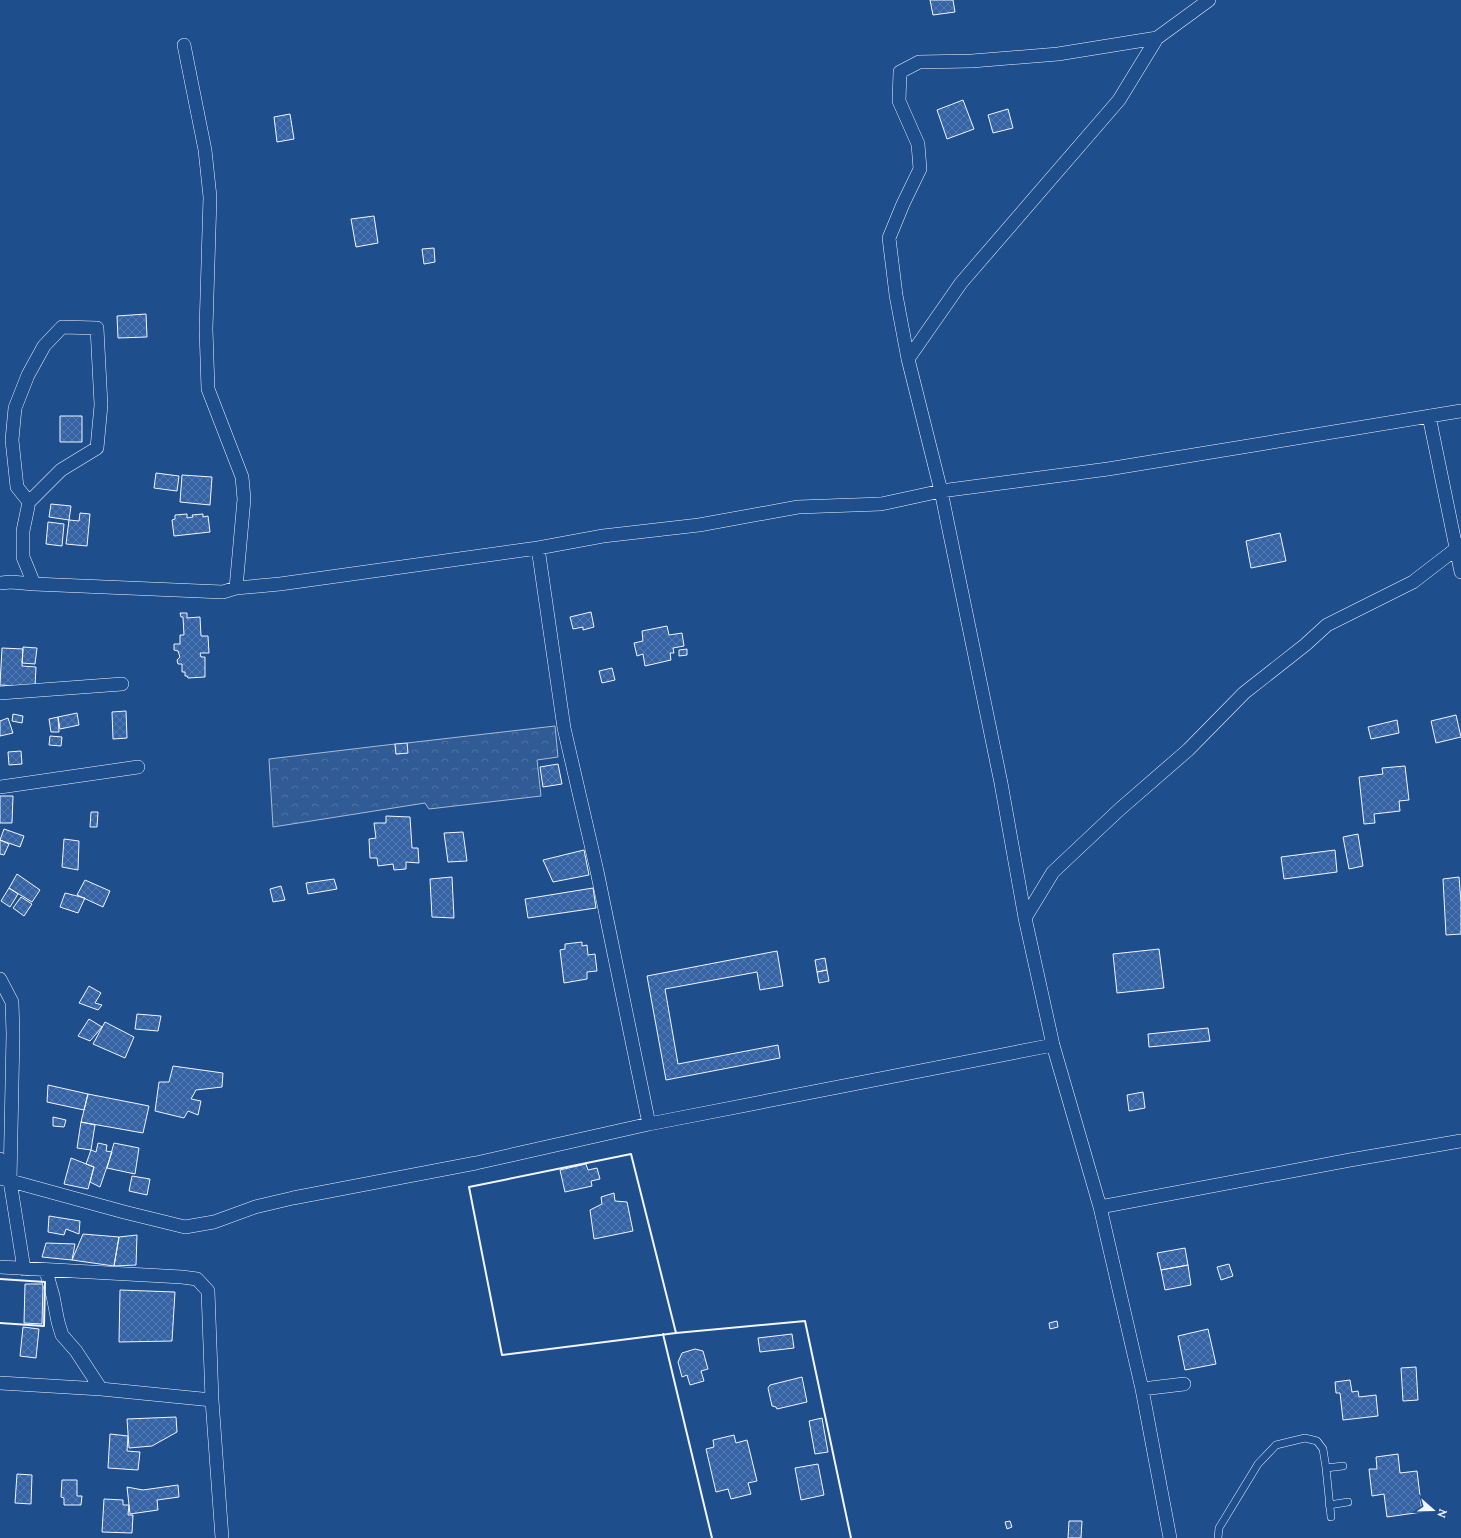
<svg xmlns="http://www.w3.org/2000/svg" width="1461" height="1538" font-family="Lora,serif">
  <defs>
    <pattern id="forest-crowns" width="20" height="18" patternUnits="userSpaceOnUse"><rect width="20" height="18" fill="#305b95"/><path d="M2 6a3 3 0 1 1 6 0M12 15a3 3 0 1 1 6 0" fill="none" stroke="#4e73a5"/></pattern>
    <pattern id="building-cross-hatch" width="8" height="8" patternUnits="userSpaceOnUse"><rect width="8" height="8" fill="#3563a3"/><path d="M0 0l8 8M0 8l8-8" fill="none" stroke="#537ab1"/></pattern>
  </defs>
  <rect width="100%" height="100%" fill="#1f4e8c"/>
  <path fill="url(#forest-crowns)" stroke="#a8bbd7" d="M555 726 558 757 537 760 541 796 429 809 425 803 273 827 269 759 395 744 396 754 407 753V743Z"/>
  <path fill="url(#building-cross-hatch)" stroke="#f2f6ff" d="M930 0H953L955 12 933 15Z
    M963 100 974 129 947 139 937 110Z
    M1008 109 1013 128 993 133 988 115Z
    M290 114 294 139 277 142 274 117Z
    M374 216 378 243 356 247 351 219Z
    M434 248 435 262 424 264 422 249Z
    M146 314 147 337 118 338 117 316Z
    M60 416H82V442H60Z
    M156 473 179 476 177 491 154 488Z
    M182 475 212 477 210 505 180 502Z
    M51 504 71 506 69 520 49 517Z
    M80 513 90 514 87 546 66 544 69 520 79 521Z
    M187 514V518L193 517 192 515 203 514V517L208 516 210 532 174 536 172 520 175 519V515Z
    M48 522 64 524 62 546 46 544Z
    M1280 533 1286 561 1251 568 1246 541Z
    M591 612 594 627 583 630V627L573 629 570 617Z
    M180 613H187V618L200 617 201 636H208L209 653H200L201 657H205V677L188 678 187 676H185V672H182V664H178L177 660 180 657 178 651 174 650V644H180V635H184L183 617H181Z
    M667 626 669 635 682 633 684 646 673 648 674 653H670L671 660 645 666 643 654 637 656 634 643 643 641 642 631Z
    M23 647 37 648 35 664 22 663Z
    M2 648 23 649 22 666 36 667 35 687 0 685Z
    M687 649V655L679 656V650Z
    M612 668 615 680 602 683 599 671Z
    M126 711 127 738 113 739 112 712Z
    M77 713 79 725 60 729 58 717Z
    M13 714 23 716 22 723 12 721Z
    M1456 715 1461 737 1436 743 1431 721Z
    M58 717 59 732H51L49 719Z
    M8 718 13 733 0 736V721Z
    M1397 720 1399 733 1371 739 1368 727Z
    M50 736 62 737 61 746 49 745Z
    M407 743 408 753 396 754 395 744Z
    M21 751 22 764 9 765 8 752Z
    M558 764 562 784 543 787 540 767Z
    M1405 766 1409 800 1399 801 1400 811 1374 814 1375 823 1364 824 1359 777 1383 774 1382 768Z
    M0 796H13L12 823H0Z
    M91 812H98L97 827H90Z
    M386 816 410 817 412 848H418L419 863 406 862V869L394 870 393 864 378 866 377 858H370L369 839 376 838 374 823H386Z
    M4 829 24 836 20 847 0 840Z
    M463 832 467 861 448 862 444 833Z
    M1358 834 1363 866 1349 869 1343 837Z
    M64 839 79 841 78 870 62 867Z
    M0 840 9 844 4 855 0 854Z
    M584 850 589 875 553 882 543 860Z
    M1335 850 1337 872 1284 879 1281 857Z
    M17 874 40 890 32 902 9 888Z
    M452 877 454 918 432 917 430 879Z
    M1459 877 1461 902V934L1446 935 1443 879Z
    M334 879 337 889 308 894 306 883Z
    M85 880 110 891 103 907 77 895Z
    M281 886 285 900 273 902 270 889Z
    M9 888 18 894 10 907 1 901Z
    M593 888 596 908 528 918 525 899Z
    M65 893 85 898 78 913 60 907Z
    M21 897 32 904 24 916 13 908Z
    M582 942V946L587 945 588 955 595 954 597 971 587 972V979L564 983 560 950 565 949V944Z
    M1159 949 1164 988 1117 993 1113 954Z
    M777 951 783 986 760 990 757 972 665 989 678 1064 778 1045 780 1058 666 1080 647 976Z
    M825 958 827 970 817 972 815 960Z
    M827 970 829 981 819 983 817 972Z
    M89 986 101 993 95 1003 102 1005 98 1010 79 1003Z
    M137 1014 161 1016 158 1031 135 1029Z
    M89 1019 102 1027 90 1041 78 1036Z
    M105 1022 134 1037 125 1058 93 1044Z
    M1208 1028 1210 1041 1149 1047 1148 1034Z
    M173 1066 223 1073 222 1087 196 1090 191 1099 201 1101 198 1115 188 1111 184 1118 155 1111 159 1082H169Z
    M48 1085 88 1094 84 1110 47 1102Z
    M1143 1092 1145 1108 1129 1111 1127 1095Z
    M88 1094 149 1106 143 1133 81 1122Z
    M53 1117 66 1120 64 1127 53 1126Z
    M81 1122 95 1125 91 1150 77 1148Z
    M98 1143 107 1145 106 1151 112 1152 100 1187 90 1182 94 1167 86 1164 91 1150 96 1152Z
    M114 1143 139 1148 135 1174 107 1168Z
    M71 1158 94 1167 88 1189 64 1184Z
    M586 1164 588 1170 597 1168 600 1179 591 1181 592 1186 565 1192 560 1170Z
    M132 1176 150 1179 147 1195 129 1191Z
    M614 1193 615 1201 627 1202 633 1231 594 1239 590 1210 602 1204 601 1197Z
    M49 1216 80 1221 79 1234 66 1229 64 1235 48 1232Z
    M83 1234 119 1237 114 1266 72 1260Z
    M137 1235 136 1265 114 1266 119 1237Z
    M46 1243 75 1244 72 1260 42 1257Z
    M1185 1248 1188 1265 1161 1270 1157 1253Z
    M1229 1264 1233 1276 1221 1280 1217 1267Z
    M1188 1265 1191 1285 1165 1290 1161 1270Z
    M25 1284H43L42 1324 24 1323Z
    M120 1290 175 1292 172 1341 119 1342Z
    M1057 1321 1058 1327 1050 1329 1049 1323Z
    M23 1327 39 1329 36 1358 20 1356Z
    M1208 1329 1216 1364 1185 1370 1178 1336Z
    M792 1334 794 1348 760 1352 758 1338Z
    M695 1349 703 1351 708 1369 701 1371 704 1381 690 1385 687 1375 682 1377 678 1362 682 1353Z
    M1416 1367 1418 1400 1403 1401 1401 1368Z
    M802 1377 807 1402 777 1409 776 1407 772 1406 768 1388 770 1385Z
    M1350 1380 1352 1392 1358 1391 1359 1397 1376 1395 1378 1416 1343 1420 1340 1393H1336L1335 1382Z
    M176 1417 177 1432 152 1446 129 1448 127 1419Z
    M822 1418 828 1452 815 1454 809 1421Z
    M110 1434 128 1436 127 1451 140 1452 138 1470 108 1468Z
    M734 1435 736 1443 747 1440 757 1481 748 1483 751 1494 731 1499 728 1489 716 1492 706 1449 714 1447 713 1440Z
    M1398 1454 1400 1473 1417 1471 1422 1512 1387 1517 1384 1494 1372 1496 1369 1469H1377L1376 1457Z
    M818 1464 824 1495 801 1500 795 1468Z
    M17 1474 32 1475 31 1504 15 1503Z
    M62 1480H77V1496H82L81 1505H64V1498L61 1497Z
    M178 1485 179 1497 157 1500 158 1510 130 1514 127 1487 143 1490Z
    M104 1499 123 1500V1505H129L128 1515H133L132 1533 102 1532Z
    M1010 1521 1012 1527 1007 1529 1005 1522Z
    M1069 1521H1082L1081 1538H1068Z"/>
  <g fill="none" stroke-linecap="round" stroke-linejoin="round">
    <defs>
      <path id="lane" d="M1326 1468 1343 1466
        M1329 1505 1348 1502
        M1218 1538 1219 1528 1258 1464 1276 1445 1305 1438 1317 1441 1323 1449 1326 1468 1331 1517"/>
      <path id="street" d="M184 45 205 150 210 197 206 329 208 389 242 477 244 499 236 588
        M908 359 961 283 1119 100 1157 38
        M1429 416 1461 572
        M29 502 17 487 12 440 15 408 28 375 44 346 62 327 97 328 101 405 97 448 61 470 29 502 23 531V557L34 584
        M538 548 564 728 597 871 649 1124
        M0 583 11 582 34 584 223 592 236 588 280 584 538 548 603 536 699 525 798 507 881 504 941 491 1108 469 1461 411
        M0 693 122 684
        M0 787 138 767
        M1025 918 1053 872 1120 809 1188 750 1244 693 1305 645 1327 625 1413 582 1461 545
        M0 979 12 1002 13 1034 10 1181 24 1269
        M0 1159 9 1179
        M0 1178 124 1212 185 1227 214 1222 255 1207 293 1198 476 1163 649 1124 1053 1045
        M1100 1207 1350 1160 1461 1141
        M0 1267 182 1277 197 1279 208 1291 212 1400 222 1538
        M46 1271 53 1296 58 1322 62 1335 76 1351 101 1389
        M0 1383 101 1389 212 1400
        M1142 1389 1184 1384
        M1170 1538 1142 1389 1100 1207 1053 1045 1025 918 1001 783 941 491 908 359 896 295 889 238 903 204 920 169 918 144 899 101 900 72 919 62 972 61 1058 54 1157 38 1209 0"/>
    </defs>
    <use href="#lane" stroke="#f2f6ff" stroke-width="8"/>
    <use href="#street" stroke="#f2f6ff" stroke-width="14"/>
    <use href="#lane" stroke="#1f4e8c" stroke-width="7"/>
    <use href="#street" stroke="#1f4e8c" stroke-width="13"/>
    <path stroke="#f2f6ff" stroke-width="2" d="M631 1154 676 1333 502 1355 469 1187Z
      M0 1279 45 1282 44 1326 0 1323
      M676 1333 805 1321 851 1538
      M663 1334 712 1538"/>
  </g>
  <g transform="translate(1433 1510) rotate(110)" stroke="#1f4e8c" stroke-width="3" paint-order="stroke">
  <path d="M0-3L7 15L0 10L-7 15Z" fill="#f2f6ff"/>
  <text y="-6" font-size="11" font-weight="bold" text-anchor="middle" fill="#f2f6ff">N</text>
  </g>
</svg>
